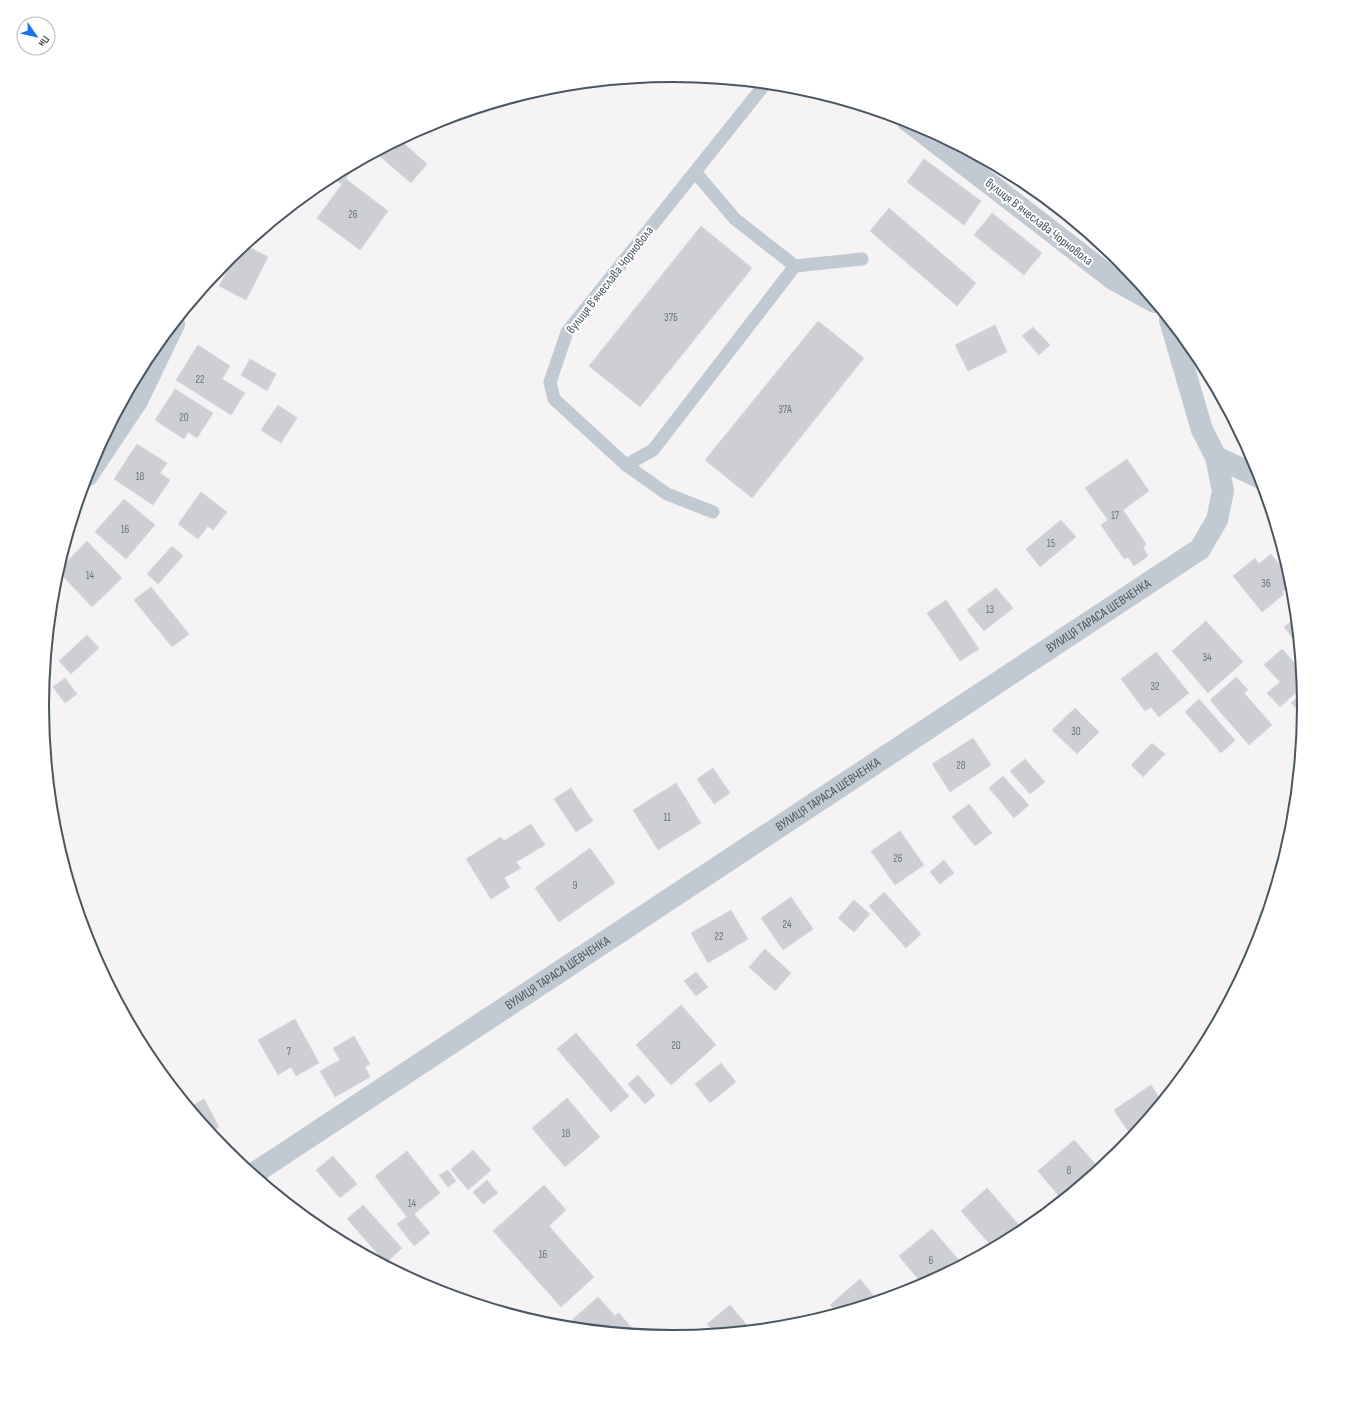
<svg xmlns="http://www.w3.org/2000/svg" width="1347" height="1412" font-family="'Sofia Sans Condensed',sans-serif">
  <rect width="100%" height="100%" fill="#f5f3f3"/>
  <path fill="#cdcfd5" stroke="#d7d9de" d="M400 140 427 164 411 183 376 153Z
    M924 159 981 201 964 225 907 182Z
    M356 163 342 184 330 177Z
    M346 179 388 211 360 250 317 218Z
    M889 208 976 283 957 306 870 231Z
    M992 213 1042 253 1024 275 974 235Z
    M701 226 752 268 640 407 589 366Z
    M245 245 268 257 246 300 219 286 237 252Z
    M818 321 864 358 752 498 705 460Z
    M995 325 1007 352 968 371 955 345Z
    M1033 327 1050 345 1039 355 1022 336Z
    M198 345 230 366 222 379 245 393 231 415 176 380Z
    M250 359 276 374 267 391 241 375Z
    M175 389 213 413 197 438 188 432 184 439 155 420Z
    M278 405 297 418 281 443 261 430Z
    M137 444 167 463 160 473 170 480 153 505 114 479Z
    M1127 459 1149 491 1123 510 1146 544 1143 547 1148 556 1134 566 1128 557 1124 559 1101 525 1108 520 1085 488Z
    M201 492 227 512 213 530 208 526 198 539 178 524Z
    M124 499 155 525 126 559 95 532Z
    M1061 520 1076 537 1040 567 1026 549Z
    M87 541 122 578 92 607 58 571Z
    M172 546 183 556 158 584 147 574Z
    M1271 554 1293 583 1282 592 1284 594 1262 612 1233 576 1255 558 1259 564Z
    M151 587 189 634 172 647 134 600Z
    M996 588 1013 608 984 631 967 610Z
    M946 600 979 649 960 661 927 613Z
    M1296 618 1299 644 1298 645 1284 627Z
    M1206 621 1243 662 1208 693 1172 651Z
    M87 635 99 648 71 674 59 661Z
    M1282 649 1301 670 1303 686 1280 707 1267 693 1280 682 1264 665Z
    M1156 652 1189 693 1159 717 1151 707 1145 711 1121 679Z
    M1236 677 1248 690 1244 693 1272 725 1249 745 1210 700Z
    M65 678 77 694 65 703 53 687Z
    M1304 691 1305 706 1304 716 1291 703Z
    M1199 699 1235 740 1221 753 1185 712Z
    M1075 708 1099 732 1077 754 1052 730Z
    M973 738 991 765 950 792 932 764Z
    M1152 743 1165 754 1143 777 1131 765Z
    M1025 759 1045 782 1030 794 1010 771Z
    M713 768 730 793 714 804 697 779Z
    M1003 776 1029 805 1014 818 989 788Z
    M676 783 701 823 658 850 633 810Z
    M571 788 593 821 576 832 554 799Z
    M969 804 992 833 975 846 952 817Z
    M531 824 545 845 516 862 521 868 504 878 510 887 491 899 466 859 501 837 504 841Z
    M900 831 924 865 895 885 871 851Z
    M590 848 615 883 559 922 535 888Z
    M944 860 954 873 940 884 930 872Z
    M884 892 921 934 906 948 869 906Z
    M791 897 813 929 783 950 761 918Z
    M854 900 870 914 854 932 838 918Z
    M731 910 748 939 708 963 691 933Z
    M765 949 791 973 775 991 749 967Z
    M696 972 708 987 696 996 684 981Z
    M681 1005 716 1045 671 1085 636 1045Z
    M295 1019 319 1063 296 1076 291 1067 278 1075 258 1040Z
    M576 1033 629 1096 611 1112 557 1049Z
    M354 1036 370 1064 365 1067 370 1077 335 1097 320 1071 340 1060 333 1048Z
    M721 1063 736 1082 710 1103 695 1084Z
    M638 1075 655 1095 645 1104 628 1084Z
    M1151 1085 1162 1102 1132 1137 1114 1110Z
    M567 1098 600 1137 565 1167 532 1128Z
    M204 1099 219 1127 210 1132 190 1107Z
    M1074 1140 1100 1169 1062 1200 1038 1171Z
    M473 1150 491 1170 468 1190 451 1169Z
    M407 1151 440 1193 414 1214 430 1233 414 1246 397 1224 407 1217 375 1176Z
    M333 1156 357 1184 340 1198 316 1170Z
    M448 1170 456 1181 448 1187 439 1175Z
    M487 1180 498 1193 483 1204 473 1192Z
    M544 1185 566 1210 549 1226 594 1277 561 1307 493 1231Z
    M987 1188 1024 1231 993 1248 961 1211Z
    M363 1205 402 1248 386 1263 347 1219Z
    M332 1229 344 1243 328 1234Z
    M932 1229 962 1264 923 1285 899 1256Z
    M860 1279 878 1301 837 1313 830 1305Z
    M598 1297 615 1316 619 1313 637 1334 606 1331 603 1327 600 1330 564 1327Z
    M730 1305 751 1330 715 1333 707 1324Z"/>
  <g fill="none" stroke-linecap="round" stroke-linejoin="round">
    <path stroke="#c1cad2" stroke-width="13" d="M695 172 735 219 795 266 862 259
      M626 465 653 450 795 266
      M713 512 667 494 626 465 554 399 550 382 567 332 765 84"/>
    <g stroke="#c1cad2" stroke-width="22">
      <path d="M1216 457 1261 478"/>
      <path id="s1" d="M253 1174 1200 549 1217 520 1223 491 1216 457 1202 430 1170 320"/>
    </g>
    <path stroke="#c1cad2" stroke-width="22" d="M907 120 1113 279 1155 302
      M87 476 137 401 174 324"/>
  </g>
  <g text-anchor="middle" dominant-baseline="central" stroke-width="4" stroke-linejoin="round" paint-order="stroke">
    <g font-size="11" fill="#6b747e">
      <text x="353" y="214">26</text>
      <text x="671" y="317">37Б</text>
      <text x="200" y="379">22</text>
      <text x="785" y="409">37А</text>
      <text x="184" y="417">20</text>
      <text x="140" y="476">18</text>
      <text x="1115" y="515">17</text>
      <text x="125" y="529">16</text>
      <text x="1051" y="543">15</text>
      <text x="90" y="575">14</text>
      <text x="1266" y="583">36</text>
      <text x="990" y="609">13</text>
      <text x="1207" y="657">34</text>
      <text x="1155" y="686">32</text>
      <text x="1076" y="731">30</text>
      <text x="961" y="765">28</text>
      <text x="667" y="817">11</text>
      <text x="898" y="858">26</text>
      <text x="575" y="885">9</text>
      <text x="787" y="924">24</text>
      <text x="719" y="936">22</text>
      <text x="676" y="1045">20</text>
      <text x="289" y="1051">7</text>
      <text x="566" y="1133">18</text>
      <text x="1069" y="1170">8</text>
      <text x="412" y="1203">14</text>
      <text x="543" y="1254">16</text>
      <text x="931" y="1260">6</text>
    </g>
    <g font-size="13" fill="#4a5661" stroke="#fff">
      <text transform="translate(1039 222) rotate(38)">вулиця Вʼячеслава Чорновола</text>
      <text transform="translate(610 280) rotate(-52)">вулиця Вʼячеслава Чорновола</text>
      <text stroke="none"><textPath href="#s1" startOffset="1013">ВУЛИЦЯ ТАРАСА ШЕВЧЕНКА</textPath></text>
      <text stroke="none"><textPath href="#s1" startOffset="689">ВУЛИЦЯ ТАРАСА ШЕВЧЕНКА</textPath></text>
      <text stroke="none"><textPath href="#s1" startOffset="365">ВУЛИЦЯ ТАРАСА ШЕВЧЕНКА</textPath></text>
    </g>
  </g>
  <path d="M0 0H1347V1412H0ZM49 706a624 624 0 1 1 1248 0a624 624 0 1 1-1248 0Z" fill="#fff" fill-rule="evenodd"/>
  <path fill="none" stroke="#4a5661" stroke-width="2" d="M49 706a624 624 0 1 1 1248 0a624 624 0 1 1-1248 0Z"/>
  <g transform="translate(36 36) rotate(124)"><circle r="19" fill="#ffffff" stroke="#b7bbc0"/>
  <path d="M0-3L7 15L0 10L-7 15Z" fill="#1a73e8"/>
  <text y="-6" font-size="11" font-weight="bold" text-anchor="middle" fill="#4a5661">Пн</text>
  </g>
</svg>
